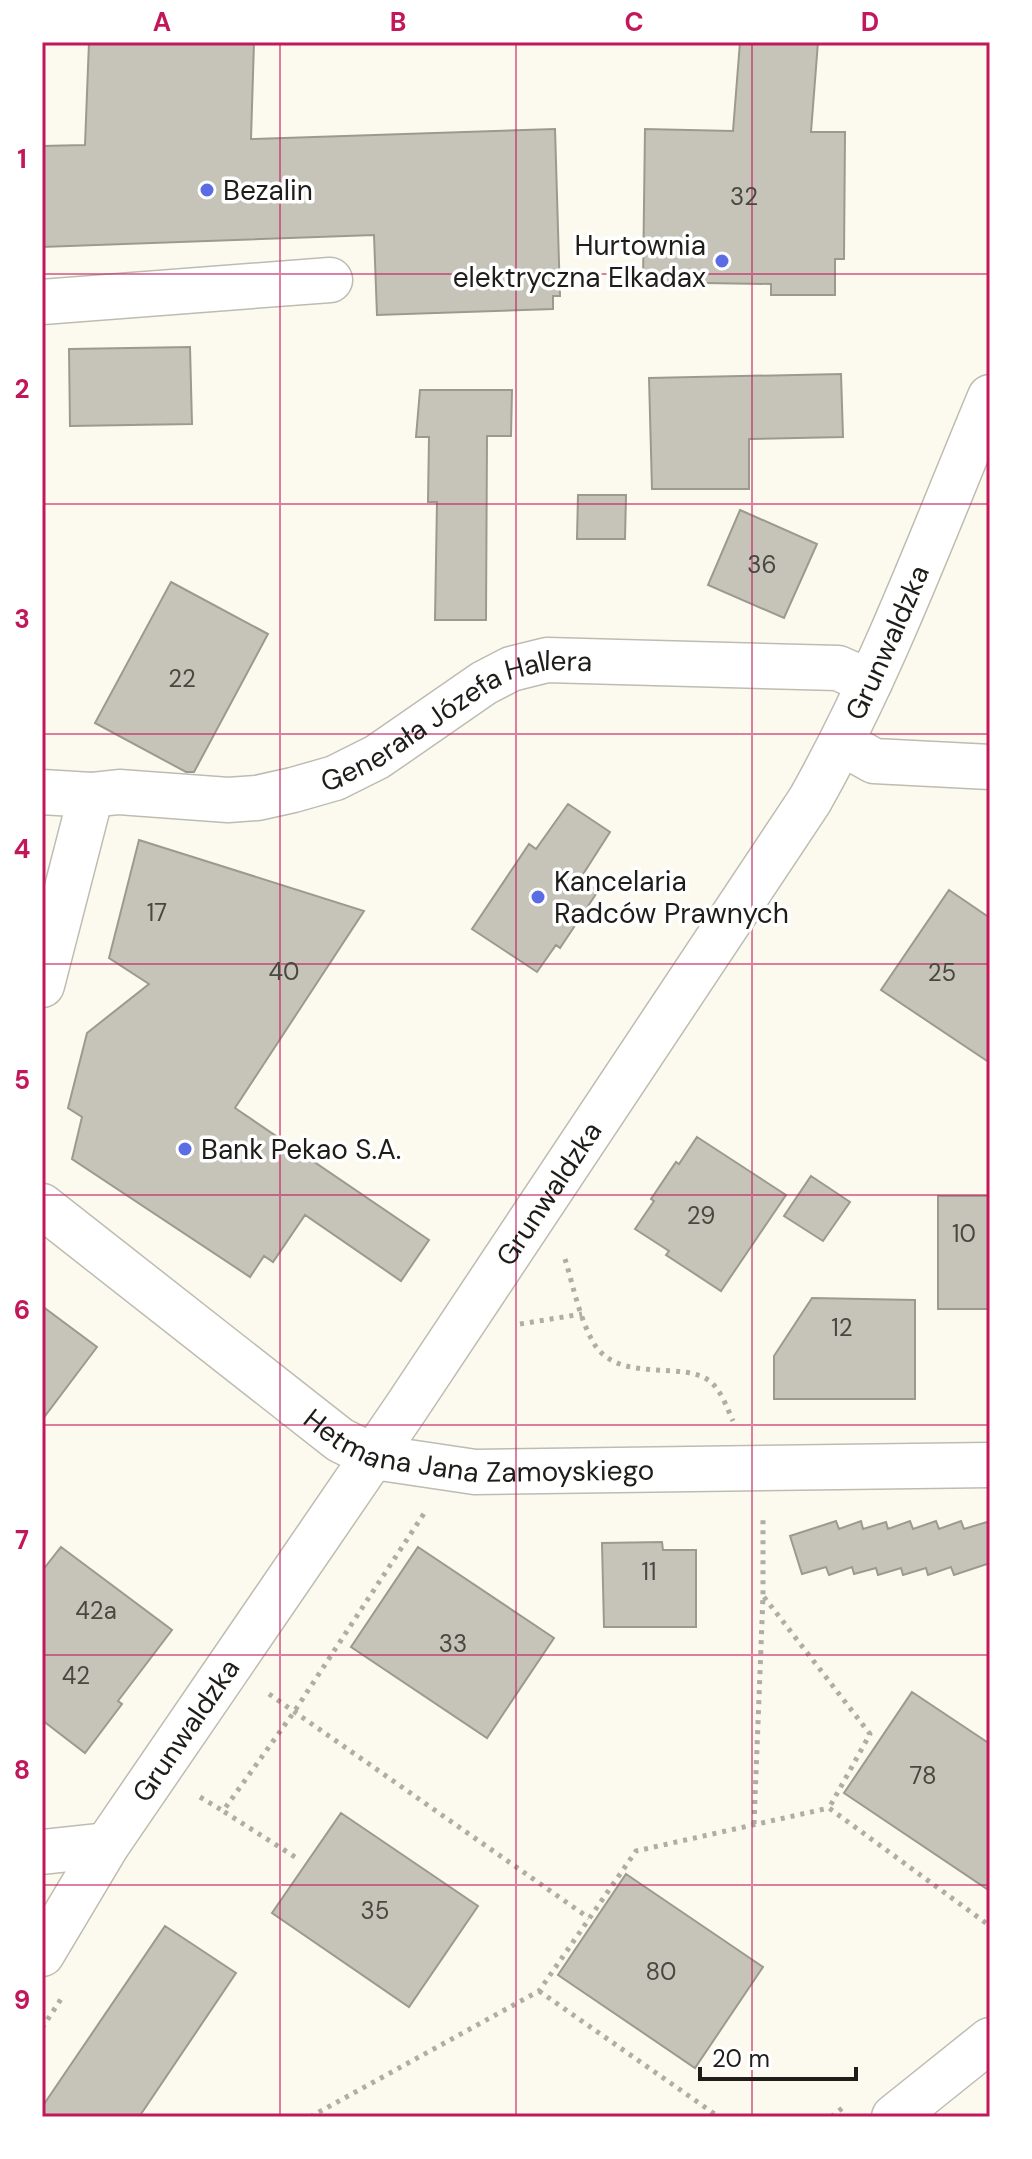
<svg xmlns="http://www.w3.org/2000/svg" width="1032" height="2159" font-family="'DM Sans',sans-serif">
  <rect width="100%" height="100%" fill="#fcfaef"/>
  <path fill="#c6c4b9" stroke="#9c9a8f" stroke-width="2" d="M89 42H254L251 139 555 129 560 296H553V309L377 315 374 235 42 247V146L85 145Z
    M740 42H818L811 132H845L844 259H835V295H771V284L643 282 645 129 733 131Z
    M190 347 192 424 70 426 69 349Z
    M841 374 843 437 749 439V489H652L649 378Z
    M420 390H512L511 436H487L486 620H435L437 502H428L429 437H416Z
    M578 495H626L625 539H577Z
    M740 510 817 544 784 618 708 585Z
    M171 582 268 634 194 772H186L95 723Z
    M568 804 610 832 580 879 598 891 560 948 556 945 537 972 472 929 529 844 536 849Z
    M139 840 364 911 235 1108 429 1240 401 1281 305 1215 273 1262 264 1256 250 1277 72 1159 82 1117 68 1108 87 1033 149 984 109 958Z
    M949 890 990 918V1063L881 990Z
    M697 1137 786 1195 721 1291 666 1255 669 1251 635 1229 654 1201 651 1199 676 1162 679 1164Z
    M811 1176 850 1202 823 1241 784 1216Z
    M938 1196H990V1309H938Z
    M812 1298 915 1300V1399H774V1356Z
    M42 1306 97 1347 42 1420Z
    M836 1521 839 1529 861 1521 863 1529 886 1522 888 1529 910 1521 913 1529 936 1521 939 1529 961 1521 964 1529 990 1521V1563L954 1575 951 1567 928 1575 926 1568 903 1575 901 1568 878 1575 876 1568 854 1574 852 1567 829 1575 826 1567 802 1574 790 1536Z
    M662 1542 663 1550H696V1627H604L602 1543Z
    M61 1547 172 1630 118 1701 122 1704 85 1753 42 1720V1571Z
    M418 1547 554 1638 487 1738 351 1647Z
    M912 1692 990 1744V1891L844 1793Z
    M341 1813 478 1906 409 2007 272 1913Z
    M626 1874 763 1967 695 2068 558 1975Z
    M165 1926 236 1973 139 2117H42V2107Z"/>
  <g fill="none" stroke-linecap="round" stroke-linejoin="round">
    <defs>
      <g id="minor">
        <path d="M42 302 330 280"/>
        <path d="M842 743 874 761 990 767"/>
        <path id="s1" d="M42 792 91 795 119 792 228 800 257 798 293 790 335 778 377 757 484 683 511 669 547 660 838 668 870 682"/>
        <path d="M42 985 91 795"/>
        <path id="s2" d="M42 1206 340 1440 374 1457 475 1472 990 1465"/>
        <path d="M42 1852 107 1845"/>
        <path id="s3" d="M42 1954 107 1845 406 1408 810 800C882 672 933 533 990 397"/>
        <path d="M894 2117 990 2040"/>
      </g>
    </defs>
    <use href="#minor" stroke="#bebcb1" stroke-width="47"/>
    <path stroke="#afaea5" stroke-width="5" stroke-dasharray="4 6" stroke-linecap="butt" d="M565 1259C573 1285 579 1317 593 1342 618 1386 685 1358 712 1383 722 1393 727 1408 733 1421
      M520 1324 582 1314
      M764 1597 870 1734 829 1808
      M269 1694 589 1918
      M200 1797 223 1811
      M754 1824 763 1596V1517
      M295 1857 223 1811 294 1712 425 1512
      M539 1991 719 2117
      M42 2028 61 1999
      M310 2117 539 1991 636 1851 829 1808 990 1926
      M831 2117 845 2106"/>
    <use href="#minor" stroke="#fff" stroke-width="44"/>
  </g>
  <path fill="none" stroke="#c2185b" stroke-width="2" stroke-opacity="0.55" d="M280 42V2117M516 42V2117M752 42V2117M42 274H990M42 504H990M42 734H990M42 964H990M42 1195H990M42 1425H990M42 1655H990M42 1885H990"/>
  <g fill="#5a6de4" stroke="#fff" stroke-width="3">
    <circle cx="207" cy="190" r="8"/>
    <circle cx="722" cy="261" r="8"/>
    <circle cx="538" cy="897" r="8"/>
    <circle cx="185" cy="1149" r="8"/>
  </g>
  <g text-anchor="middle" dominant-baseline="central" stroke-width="7" stroke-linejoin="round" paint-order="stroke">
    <g font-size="24" fill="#484741">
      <text x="744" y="196">32</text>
      <text x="762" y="564">36</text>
      <text x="182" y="678">22</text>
      <text x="157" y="912">17</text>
      <text x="284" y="971">40</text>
      <text x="942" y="972">25</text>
      <text x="701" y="1215">29</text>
      <text x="964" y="1233">10</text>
      <text x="842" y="1327">12</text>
      <text x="649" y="1571">11</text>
      <text x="96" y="1610">42a</text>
      <text x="453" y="1643">33</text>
      <text x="76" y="1675">42</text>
      <text x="923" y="1775">78</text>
      <text x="375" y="1910">35</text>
      <text x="661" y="1971">80</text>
    </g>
    <g font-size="28" fill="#1e1d19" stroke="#fff" text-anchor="start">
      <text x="223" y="190">Bezalin</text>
      <text x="706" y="245" text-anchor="end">Hurtownia<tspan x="706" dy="32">elektryczna Elkadax</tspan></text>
      <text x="554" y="881">Kancelaria<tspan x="554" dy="32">Radców Prawnych</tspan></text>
      <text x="201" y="1149">Bank Pekao S.A.</text>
    </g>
    <g font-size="28" fill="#1e1d19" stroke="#fff">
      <text stroke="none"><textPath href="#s3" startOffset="1562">Grunwaldzka</textPath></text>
      <text stroke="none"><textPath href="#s1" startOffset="434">Generała Józefa Hallera</textPath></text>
      <text stroke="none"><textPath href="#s3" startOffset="914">Grunwaldzka</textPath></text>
      <text stroke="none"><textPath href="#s2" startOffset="518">Hetmana Jana Zamoyskiego</textPath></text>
      <text stroke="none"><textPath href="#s3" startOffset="266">Grunwaldzka</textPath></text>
    </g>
  </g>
  <rect width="1032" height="2159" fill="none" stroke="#ffffff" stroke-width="88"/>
  <path d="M700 2067v12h156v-12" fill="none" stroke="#1e1d19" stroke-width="4"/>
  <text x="712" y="2067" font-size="24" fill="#1e1d19" stroke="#ffffff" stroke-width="6" paint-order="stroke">20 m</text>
  <rect x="44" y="44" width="944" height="2071" fill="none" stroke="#c2185b" stroke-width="3"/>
  <g font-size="26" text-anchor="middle" font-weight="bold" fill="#c2185b">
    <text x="162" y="31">A</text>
    <text x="398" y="31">B</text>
    <text x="634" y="31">C</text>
    <text x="870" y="31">D</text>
    <text x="22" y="168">1</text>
    <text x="22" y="398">2</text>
    <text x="22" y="628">3</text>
    <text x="22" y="858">4</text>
    <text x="22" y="1089">5</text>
    <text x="22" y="1319">6</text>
    <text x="22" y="1549">7</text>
    <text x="22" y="1779">8</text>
    <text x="22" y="2009">9</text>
  </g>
</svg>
